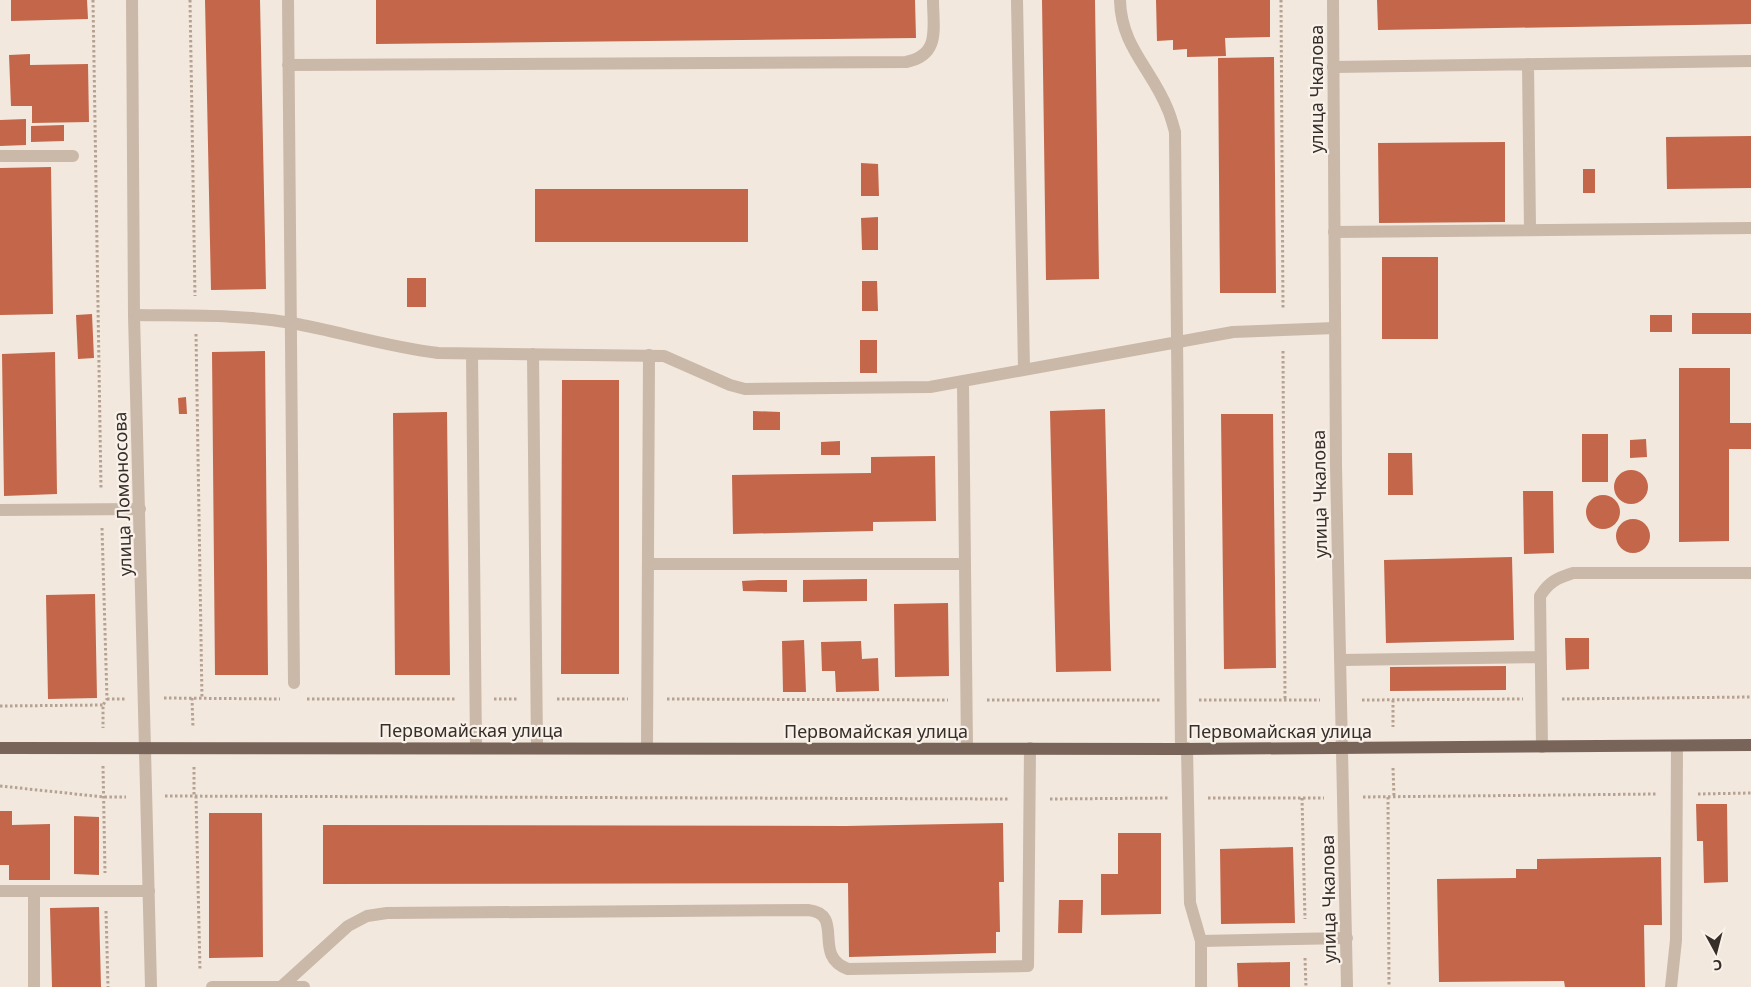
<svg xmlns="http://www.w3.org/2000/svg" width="1751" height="987" font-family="'Noto Sans',sans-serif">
  <rect width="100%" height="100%" fill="#f2e8dd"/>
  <path fill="#c3664a" d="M11 0H87L88 19 11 21Z
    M205 0H260L266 289 211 290Z
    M376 0H915L916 38 376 44Z
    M1042 0H1095L1099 279 1046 280Z
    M1156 0H1270V37L1225 38 1226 56 1187 57V49L1173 50V40L1157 41Z
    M1377 0H1751V24L1378 30Z
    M30 54V65L88 64 89 122 32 123V106H11L9 55Z
    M1274 57 1276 293H1220L1218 58Z
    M26 119V145L0 146V120Z
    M64 125V141L31 142V126Z
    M1751 136V188L1667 189 1666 137Z
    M1505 142V222L1379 223 1378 143Z
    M861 163 878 164 879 196H861Z
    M51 167 53 314 0 315V168Z
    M1583 169H1595V193H1583Z
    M535 189H748V242H535Z
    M878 217V250H862L861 218Z
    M1382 257H1438V339H1382Z
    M407 278H426V307H407Z
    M862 281H877L878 311H862Z
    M1692 313H1751V334H1692Z
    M92 314 94 358 78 359 76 315Z
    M1650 315H1672V332H1650Z
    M860 340H877V373H860Z
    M265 351 268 675H215L212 352Z
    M55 352 57 494 4 496 2 354Z
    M1679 368H1730V423H1751V449H1729V541L1679 542Z
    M562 380H619V674H561Z
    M186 397 187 414H179L178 398Z
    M1105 409 1111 671 1056 672 1050 411Z
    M753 411 780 412V430H753Z
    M447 412 450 675H395L393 413Z
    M1221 414H1273L1276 668 1224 669Z
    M1582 434H1608V482H1582Z
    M1646 439 1647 457 1630 458V440Z
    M840 441V455H821V442Z
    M1388 453H1412L1413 495H1388Z
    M935 456 936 521 873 522V531L733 534 732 475 871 473V457Z
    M1614 487a17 17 0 1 1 34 0a17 17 0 1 1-34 0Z
    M1523 491H1553L1554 553 1524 554Z
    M1586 512a17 17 0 1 1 34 0a17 17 0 1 1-34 0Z
    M1616 536a17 17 0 1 1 34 0a17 17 0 1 1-34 0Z
    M1512 557 1514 640 1386 643 1384 560Z
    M867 579V601L803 602V580Z
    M759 580H787V592L743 591 742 581Z
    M95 594 97 698 48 699 46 595Z
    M948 603 949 676 895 677 894 604Z
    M1565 638H1589V669L1566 670Z
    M804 640 806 692H783L782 641Z
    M861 641 862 659 878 658 879 691 836 692 835 671H822L821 642Z
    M1506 666V690L1390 691V667Z
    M1696 804H1727L1728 882 1704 883 1703 841H1697Z
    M0 811H12V825L50 824V880H9V865H0Z
    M209 813H262L263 957 209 958Z
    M74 816 99 817V875L74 874Z
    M1003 823 1004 882H999L1000 932H996V953L849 957 848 883 323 884V825L846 826Z
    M1118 833H1161V914L1101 915V874H1118Z
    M1293 847 1295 923 1221 924 1220 849Z
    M1661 857 1662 925H1644L1645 987H1565L1564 981 1439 982 1437 879 1516 878V869H1537V859Z
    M1059 900H1083L1082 933H1058Z
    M99 907 101 987H52L50 908Z
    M1290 962V987H1238L1237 963Z"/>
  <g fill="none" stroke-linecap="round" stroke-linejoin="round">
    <path stroke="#b6a293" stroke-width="3" stroke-dasharray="2.5 2.5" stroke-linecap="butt" d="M93 0 101 489
      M190 0 195 296
      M1281 0 1283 309
      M196 334 202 699
      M1283 351 1285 700
      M102 528 107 699 103 705V728
      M164 698 280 699
      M192 698 193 728
      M107 699H125
      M307 699H455
      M494 699H518
      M557 699H628
      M667 699 948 700
      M1562 699 1751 697
      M987 700H1160
      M1199 700H1320
      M1362 700 1523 699
      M1393 700V727
      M0 706 103 705
      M103 766 105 873
      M194 767V796
      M1393 768 1394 797
      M0 786 104 797H126
      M1698 794 1751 793
      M165 796 1009 799
      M196 796 200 971
      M1363 797 1656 794
      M1388 797 1389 987
      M1208 798H1324
      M1302 798 1305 919
      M1050 799 1169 798
      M106 911 108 987
      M1305 958 1306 987"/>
    <path stroke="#cab8a9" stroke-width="12" d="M288 0 294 683
      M1017 0 1024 369
      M1120 0C1121 47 1152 69 1168 110 1171 117 1173 125 1175 132L1181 749
      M1528 64 1530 230
      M288 65 906 62C941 55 933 28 933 0
      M1333 67 1751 61
      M0 156H73
      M1334 232 1751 228
      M134 315C186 316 240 314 292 323 341 332 388 347 438 353L664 356 730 385 745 389 930 387 1233 332 1335 328
      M472 354 476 748
      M533 354 537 748
      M963 383 967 748
      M0 510 140 509
      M648 564H965
      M1341 660 1541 657
      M1542 747 1540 596C1549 582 1557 578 1573 573H1750
      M647 748 649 355
      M1187 748 1190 903 1201 941V987
      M0 891H149
      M34 891V987
      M1201 941 1347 938
      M212 987H304
      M281 987 348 926 367 916 387 913 808 910C846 914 811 956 848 969L1028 966 1030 748
      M1671 987 1676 940 1677 746"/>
    <path stroke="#cab8a9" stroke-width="12" d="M132 0 134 315 151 987
      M1333 0 1336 466 1347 987"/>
    <path stroke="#79645a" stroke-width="12" d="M0 748 1181 749 1751 745"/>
  </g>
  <g text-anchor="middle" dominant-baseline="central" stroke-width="4.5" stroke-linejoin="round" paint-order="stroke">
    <g font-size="18" fill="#372d29" stroke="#f9f2ea">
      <text transform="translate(1316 89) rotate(-90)">улица Чкалова</text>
      <text transform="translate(122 494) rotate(-92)">улица Ломоносова</text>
      <text transform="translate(1319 494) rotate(-91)">улица Чкалова</text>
      <text x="471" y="730">Первомайская улица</text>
      <text x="876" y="731">Первомайская улица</text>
      <text x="1280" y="731">Первомайская улица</text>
      <text transform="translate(1328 899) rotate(-91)">улица Чкалова</text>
    </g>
  </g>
  <g transform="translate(1716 952) rotate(173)" stroke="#f9f2ea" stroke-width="4" paint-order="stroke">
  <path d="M0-4L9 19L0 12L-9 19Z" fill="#372d29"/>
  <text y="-8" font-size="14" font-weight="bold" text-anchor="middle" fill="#372d29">С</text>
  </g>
</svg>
